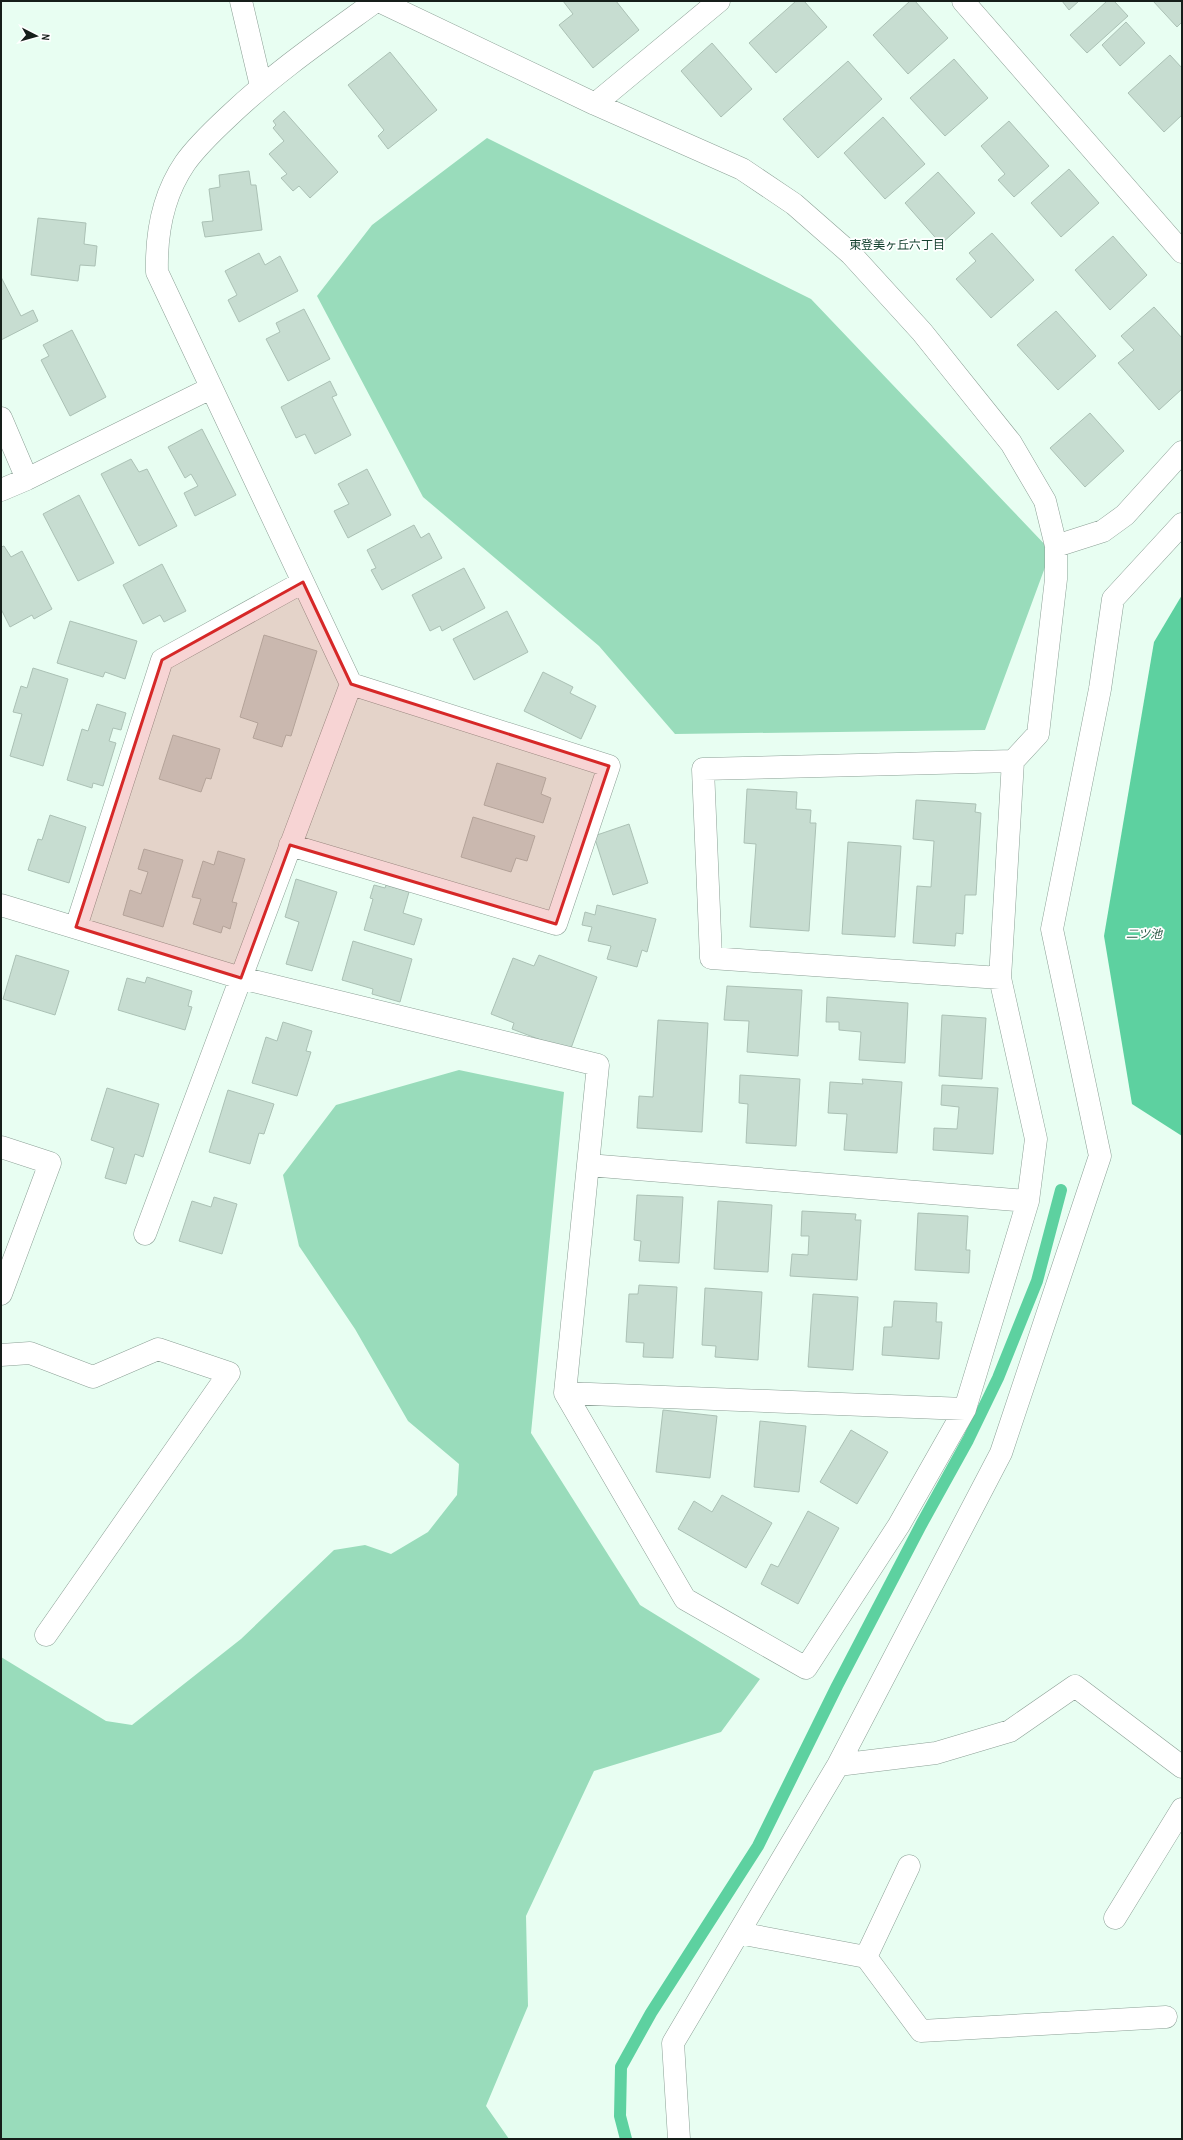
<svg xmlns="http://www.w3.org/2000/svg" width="1183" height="2140" font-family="'Archivo Narrow','Noto Sans JP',sans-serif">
  <rect width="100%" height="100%" fill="#e8fef2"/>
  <path fill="#99dcbb" d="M487 138 811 299 1051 551 985 730 675 734 599 646 423 497 317 296 372 225Z
    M459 1070 564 1092 531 1433 640 1605 760 1679 721 1732 594 1771 526 1916 528 2006 486 2106 509 2139H1V1657L106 1721 132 1725 241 1639 334 1550 365 1545 391 1554 428 1532 457 1495 459 1464 408 1421 355 1329 299 1246 283 1175 336 1105Z"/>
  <path fill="#5dd1a0" d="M1182 595V1136L1132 1104 1104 936 1154 642Z"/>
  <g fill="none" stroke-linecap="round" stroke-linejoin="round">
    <path stroke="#5dd1a0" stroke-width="12" d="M626 2139 620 2116 621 2067 651 2013 758 1846 837 1686 921 1525 968 1440 998 1378 1037 1281 1061 1190"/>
  </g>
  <path fill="#c7ddd1" stroke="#abc1b5" d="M563 1H616L639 30 593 68 559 25 573 14Z
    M796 1H804L827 27 776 73 749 43Z
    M910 1H915L948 38 908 74 873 35Z
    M1062 1H1079L1069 10Z
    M1107 1H1114L1128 16 1087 53 1070 35Z
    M1153 1H1182V22L1177 27Z
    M1126 22 1145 43 1120 66 1102 45Z
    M712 43 752 89 721 117 681 71Z
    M390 52 437 110 388 149 378 136 384 130 348 85Z
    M1170 55 1182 68V115L1164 132 1128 93Z
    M954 59 988 98 945 136 910 98Z
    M848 61 882 99 818 158 783 119Z
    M284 111 338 172 310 198 299 186 293 191 281 178 287 174 269 154 284 141 273 128 276 125 273 121Z
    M883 117 925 164 885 199 844 153Z
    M1009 121 1049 166 1014 197 998 180 1005 174 981 146Z
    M1069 169 1099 203 1061 237 1031 203Z
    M249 171 251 185H256L262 230 205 237 202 222 213 221 209 189 220 187 219 175Z
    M938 172 975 213 941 244 905 203Z
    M38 218 86 223 84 244 97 246 95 266 80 265 78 281 31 275Z
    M992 233 1034 280 991 318 956 279 976 261 969 253Z
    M1113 236 1147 275 1110 310 1075 270Z
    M259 253 265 265 280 256 298 291 239 322 228 300 237 295 225 271Z
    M1 277 21 316 33 310 38 321 1 340Z
    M1154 307 1182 338V389L1159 410 1118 363 1134 350 1121 336Z
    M304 309 330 359 288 381 266 339 280 332 276 323Z
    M1056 311 1096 356 1058 390 1017 345Z
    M72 330 106 397 70 416 41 360 49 356 43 345Z
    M330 381 337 395 332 397 351 435 315 454 305 434 296 438 281 407Z
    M1090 413 1124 451 1085 487 1050 448Z
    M202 429 236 495 195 516 184 493 198 486 191 474 185 478 168 447Z
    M131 459 139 472 147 469 177 526 139 546 101 474Z
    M367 469 391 515 348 538 334 511 349 504 338 484Z
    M79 495 114 563 78 581 43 514Z
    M414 525 421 538 429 533 442 558 382 590 371 570 376 568 367 550Z
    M4 546 11 557 22 551 52 609 34 619 32 615 10 627 1 609V547Z
    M162 564 186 611 164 622 160 615 143 624 123 585Z
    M464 568 485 608 442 631 440 626 430 631 412 595Z
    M507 611 528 652 474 680 453 639Z
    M70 621 137 641 125 679 105 672 103 677 57 663Z
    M264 635 317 651 291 736 286 735 282 747 253 738 258 723 240 717Z
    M33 668 68 679 43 766 10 756 22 714 13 712 21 686 27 688Z
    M543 672 573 687 570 693 596 706 581 739 524 711Z
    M97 704 126 713 121 730 113 728 109 741 116 743 103 786 93 783 92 788 67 780 82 729 88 731Z
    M173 735 220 749 211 779 206 778 201 792 159 779Z
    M497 763 546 778 541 794 551 798 543 823 484 805Z
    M747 789 797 792 796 809 811 810 810 823H816L809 931 750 927 756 844 744 843Z
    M916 800 976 804 975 812 981 813 976 895H965L963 934 956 933 955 946 913 943 917 886 931 887 934 841 913 839Z
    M50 815 86 827 69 883 28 870 38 839 42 840Z
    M473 817 535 836 527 861 516 858 511 872 461 857Z
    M629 824 648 883 613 895 594 836Z
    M848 842 901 846 895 937 842 934Z
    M144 849 183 860 163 927 123 915 130 890 141 894 148 872 138 869Z
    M218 851 245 859 232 902 237 903 230 929 223 926 221 933 193 924 201 899 192 897 203 861 214 865Z
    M296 879 337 892 312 971 286 964 299 922 285 917Z
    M374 885 385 888 386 885 409 892 403 913 422 919 414 945 364 930 373 899 370 898Z
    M597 905 656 919 647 952 642 950 637 967 607 959 611 946 588 941 592 927 582 925 585 912 595 915Z
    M353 941 412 959 400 1002 372 994 373 989 342 980Z
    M16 955 69 971 55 1015 3 999Z
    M539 955 597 977 570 1051 512 1029 514 1023 491 1014 513 958 534 966Z
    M147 977 192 991 188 1006 192 1007 185 1030 118 1010 127 978 145 983Z
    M727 986 802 990 798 1056 747 1052 749 1021 724 1020Z
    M827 997 908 1003 905 1063 859 1060 861 1032 839 1030V1022H826Z
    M942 1015 986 1018 982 1079 939 1076Z
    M658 1020 708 1023 702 1132 637 1128 639 1096 653 1097Z
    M283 1022 312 1031 306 1051 311 1052 297 1096 252 1083 266 1037 277 1041Z
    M740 1075 800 1079 796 1146 746 1143 748 1104 739 1103Z
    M862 1079 902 1082 897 1153 844 1150 847 1114 828 1113 830 1082 863 1084Z
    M942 1085 998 1088 993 1154 933 1150 934 1128 957 1129 959 1107 941 1105Z
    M107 1088 159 1104 143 1157 135 1154 126 1184 105 1178 114 1148 91 1140Z
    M228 1090 274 1104 264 1134 259 1133 250 1164 209 1152Z
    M637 1195 683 1197 679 1263 639 1261 641 1241 634 1240Z
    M214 1197 237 1204 222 1254 179 1241 192 1201 211 1207Z
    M718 1201 772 1205 768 1272 714 1269Z
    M802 1211 856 1214 855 1220H861L857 1280 790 1276 792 1254 808 1255 809 1236H801Z
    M918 1213 968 1216 966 1250H970L969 1273 915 1270Z
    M639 1285 677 1287 673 1358 643 1357 644 1343 626 1342 629 1294H638Z
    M705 1288 762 1292 758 1360 715 1357 716 1346 702 1345Z
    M813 1294 858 1297 853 1370 808 1367Z
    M894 1301 937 1303 936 1322H942L939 1359 882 1355 884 1327H892Z
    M663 1410 717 1416 710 1478 656 1472Z
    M760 1421 806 1426 799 1492 754 1487Z
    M851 1430 888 1452 857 1504 820 1482Z
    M722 1495 772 1523 746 1568 678 1529 694 1501 712 1512Z
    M808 1511 839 1528 798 1604 761 1584 771 1564 778 1567Z"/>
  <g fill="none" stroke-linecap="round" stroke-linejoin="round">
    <defs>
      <path id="minor" d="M241 1 261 86
        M379 1 595 104 742 169 794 204 851 254 922 332 1011 443 1045 501 1056 546
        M963 1 1182 252
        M595 104 719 1
        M1 418 27 479
        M1 490 27 479 211 388
        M290 845 556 924 609 766 351 684
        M1 905 241 978 598 1065 565 1393 685 1599 806 1668 899 1525 965 1409 1028 1201 1036 1139 1000 978 1013 761 1038 734 1056 579V546L1103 531 1125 515 1182 452
        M76 927 162 660 303 582
        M1000 978 711 958 703 769 1013 761
        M1 1147 50 1163 1 1294
        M588 1165 1028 1201
        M145 1234 351 684 157 272C156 234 163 195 185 163 197 146 213 131 228 117 274 73 325 38 376 1
        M1 1355 30 1353 93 1377 158 1349 229 1373 46 1635
        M565 1393 965 1409
        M838 1765 936 1753 1010 1731 1075 1686 1182 1767
        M1115 1918 1182 1809
        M739 1933 866 1957 921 2031 1166 2017
        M866 1957 909 1866
        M679 2139 673 2043 838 1765 1001 1453 1100 1156 1052 929 1100 689 1113 599 1182 524"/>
    </defs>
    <use href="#minor" stroke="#8ca096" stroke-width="23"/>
    <use href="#minor" stroke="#fff" stroke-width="22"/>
  </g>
  <path fill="#d62828" fill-opacity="0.2" stroke="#d62828" stroke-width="3" stroke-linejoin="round" d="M303 582 351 684 609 766 556 924 290 845 241 978 76 927 162 660Z"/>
  <g text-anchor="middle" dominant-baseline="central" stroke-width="3.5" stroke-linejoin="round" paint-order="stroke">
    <g font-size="12" fill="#14422f" stroke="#fff">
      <text x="897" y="245">東登美ヶ丘六丁目</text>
    </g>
    <g font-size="12" font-style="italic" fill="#2a5945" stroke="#fff">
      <text x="1144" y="934">二ツ池</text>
    </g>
  </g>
  <rect width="1183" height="2140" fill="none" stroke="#161e1a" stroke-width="4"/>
  <g transform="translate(36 36) rotate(96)" stroke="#ffffff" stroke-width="3" paint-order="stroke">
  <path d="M0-3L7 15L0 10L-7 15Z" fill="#161e1a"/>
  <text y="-6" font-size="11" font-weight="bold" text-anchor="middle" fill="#161e1a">N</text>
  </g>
</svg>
